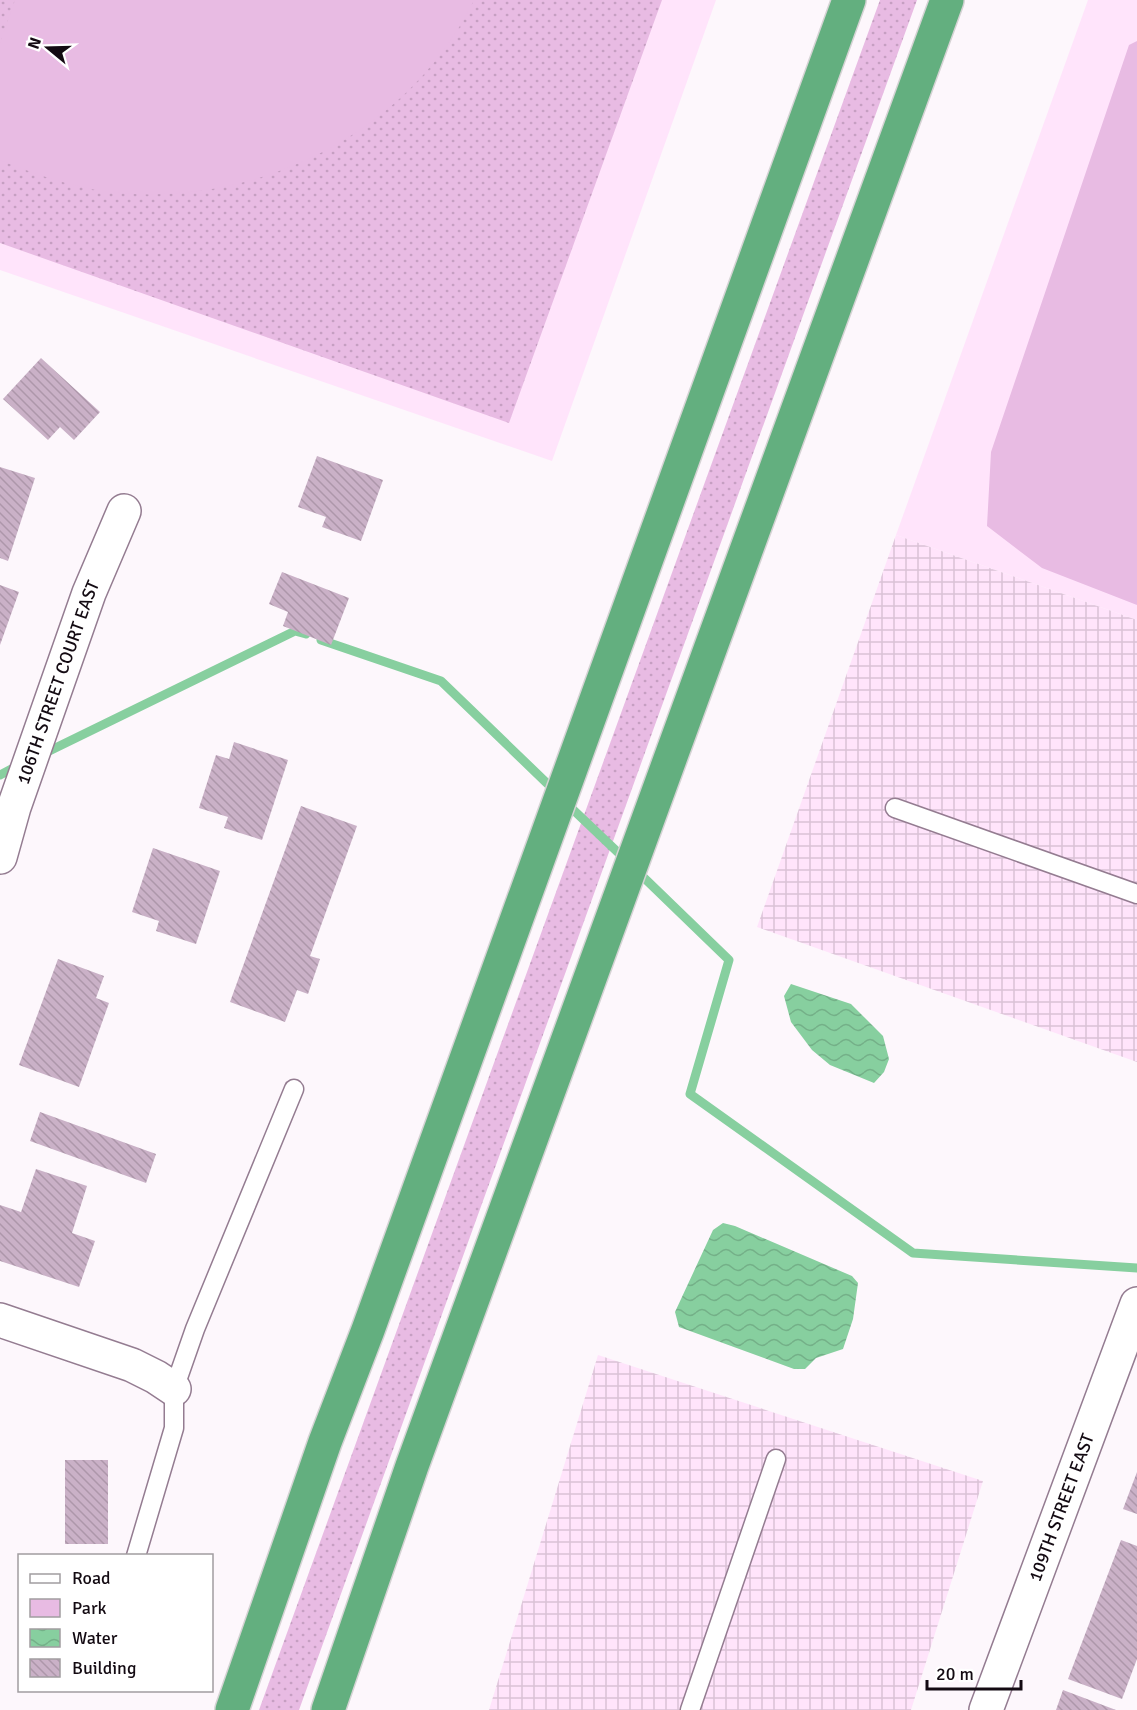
<svg xmlns="http://www.w3.org/2000/svg" width="1137" height="1710" font-family="Signika,sans-serif">
  <defs>
    <pattern id="industrial-grid" width="8" height="8" patternUnits="userSpaceOnUse" patternTransform="scale(1.5)"><rect width="8" height="8" fill="#ffe4fb"/><path d="M0 4h8M4 0v8" fill="none" stroke="#dac2d6"/></pattern>
    <pattern id="green-dots" width="8" height="8" patternUnits="userSpaceOnUse" patternTransform="scale(1.5)"><rect width="8" height="8" fill="#e8bbe3"/><path d="M2 2h.1M6 6h.1" fill="none" stroke="#c69fc2" stroke-width="1.8" stroke-linecap="round"/></pattern>
    <pattern id="water-waves" width="16" height="10" patternUnits="userSpaceOnUse" patternTransform="scale(1.5)"><rect width="16" height="10" fill="#87cf9f"/><path d="M0 5q4-4 8 0t8 0" fill="none" stroke="#74b088"/></pattern>
    <pattern id="building-back-hatch" width="6" height="6" patternUnits="userSpaceOnUse" patternTransform="scale(1.5)"><rect width="6" height="6" fill="#cab1c7"/><path d="M-1 5l2 2M0 0l6 6M5-1l2 2" fill="none" stroke="#ad97aa"/></pattern>
  </defs>
  <rect width="100%" height="100%" fill="#fdf7fc"/>
  <path fill="#ffe4fb" d="M0 0H716L552 461 0 270Z
    M1088 0H1137V620L896 535Z"/>
  <path fill="url(#industrial-grid)" d="M896 535 1137 620V1062L757 927Z
    M598 1355 983 1481 911 1710H489Z"/>
  <path fill="url(#green-dots)" d="M0 0H662L509 423 0 243Z
    M880 0H917L299 1710H259Z"/>
  <path fill="#e8bbe3" d="M15 0H474C409 134 254 209 109 192 71 187 35 174 0 160V43Z
    M1137 41V605L1042 568 987 526 991 452 1129 45Z"/>
  <path fill="url(#water-waves)" d="M791 984 851 1004 883 1036 889 1059 884 1072 874 1083 830 1065 812 1050 791 1022 784 996Z
    M723 1223 735 1226 852 1276 858 1283 853 1319 843 1349 816 1358 805 1369H794L679 1327 675 1312 713 1230Z"/>
  <g fill="none" stroke-linecap="round" stroke-linejoin="round">
    <path stroke="#87cf9f" stroke-width="9" d="M321 640 441 681 556 792
      M43 754 295 631 306 634
      M0 775 19 765
      M565 802 627 861
      M637 871 729 960 690 1094 913 1253 1137 1268"/>
  </g>
  <path fill="url(#building-back-hatch)" d="M41 358 100 412 74 440 60 427 48 440 3 399Z
    M317 456 383 480 361 541 322 527 326 517 298 507Z
    M0 467 35 478 8 561 0 558Z
    M282 572 349 598 331 645 283 626 288 612 269 604Z
    M0 585 19 592 0 645Z
    M234 742 288 760 262 840 224 828 228 817 199 808 216 755 229 759Z
    M301 806 357 826 310 956 320 959 308 994 297 990 285 1022 230 1002Z
    M153 848 220 871 196 944 156 931 159 921 132 912Z
    M58 959 104 976 96 998 109 1003 79 1087 19 1065Z
    M40 1112 156 1154 146 1183 30 1141Z
    M36 1169 87 1186 72 1233 95 1241 79 1287 0 1261V1205L21 1212Z
    M65 1460H108V1544H65Z
    M1137 1472V1514L1123 1509Z
    M1121 1540 1137 1546V1659L1122 1699 1068 1679Z
    M1063 1690 1116 1710H1056Z"/>
  <g fill="none" stroke-linecap="round" stroke-linejoin="round">
    <defs>
      <path id="lane" d="M895 808 1137 894
        M136 1556 174 1428V1389L195 1329 294 1089
        M690 1710 776 1459"/>
      <g id="street">
        <path id="s1" d="M0 857 14 807 89 593 124 511"/>
        <path d="M0 1320 132 1365 156 1377 174 1389"/>
        <path id="s2" d="M986 1710 1137 1304"/>
      </g>
      <path id="highway" d="M232 1710 325 1442 368 1330 849 0
        M328 1710 412 1466 947 0"/>
    </defs>
    <use href="#lane" stroke="#947c91" stroke-width="21"/>
    <use href="#street" stroke="#947c91" stroke-width="36"/>
    <use href="#highway" stroke="#d5d3d4" stroke-width="36"/>
    <use href="#lane" stroke="#fff" stroke-width="18"/>
    <use href="#street" stroke="#fff" stroke-width="33"/>
    <use href="#highway" stroke="#63af7f" stroke-width="33"/>
  </g>
  <g text-anchor="middle" dominant-baseline="central" stroke-width="6" stroke-linejoin="round" paint-order="stroke">
    <g font-size="18" fill="#130a12" stroke="#fff">
      <text stroke="none"><textPath href="#s1" startOffset="184">106TH STREET COURT EAST</textPath></text>
      <text stroke="none"><textPath href="#s2" startOffset="216">109TH STREET EAST</textPath></text>
    </g>
  </g>
  <rect x="18" y="1554" width="195" height="138" fill="#ffffff" stroke="#a19da0" stroke-width="1.5"/>
  <rect x="30" y="1574" width="30" height="9" fill="#ffffff" stroke="#a19da0" stroke-width="1.5"/>
  <text x="72" y="1584" font-size="18" fill="#130a12">Road</text>
  <rect x="30" y="1599" width="30" height="18" fill="#e8bbe3" stroke="#a19da0" stroke-width="1.5"/>
  <text x="72" y="1614" font-size="18" fill="#130a12">Park</text>
  <rect x="30" y="1629" width="30" height="18" fill="url(#water-waves)" stroke="#a19da0" stroke-width="1.5"/>
  <text x="72" y="1644" font-size="18" fill="#130a12">Water</text>
  <rect x="30" y="1659" width="30" height="18" fill="url(#building-back-hatch)" stroke="#a19da0" stroke-width="1.5"/>
  <text x="72" y="1674" font-size="18" fill="#130a12">Building</text>
  <g transform="translate(48 48) rotate(289)" stroke="#ffffff" stroke-width="4.5" paint-order="stroke">
  <path d="M0-4.5L10 22L0 15L-10 22Z" fill="#130a12"/>
  <text y="-9" font-size="16" font-weight="bold" text-anchor="middle" fill="#130a12">N</text>
  </g>
  <path d="M927 1680v9h94v-9" fill="none" stroke="#130a12" stroke-width="3"/>
  <text x="936" y="1680" font-size="18" fill="#130a12" stroke="#ffffff" stroke-width="4.5" paint-order="stroke">20 m</text>
</svg>
